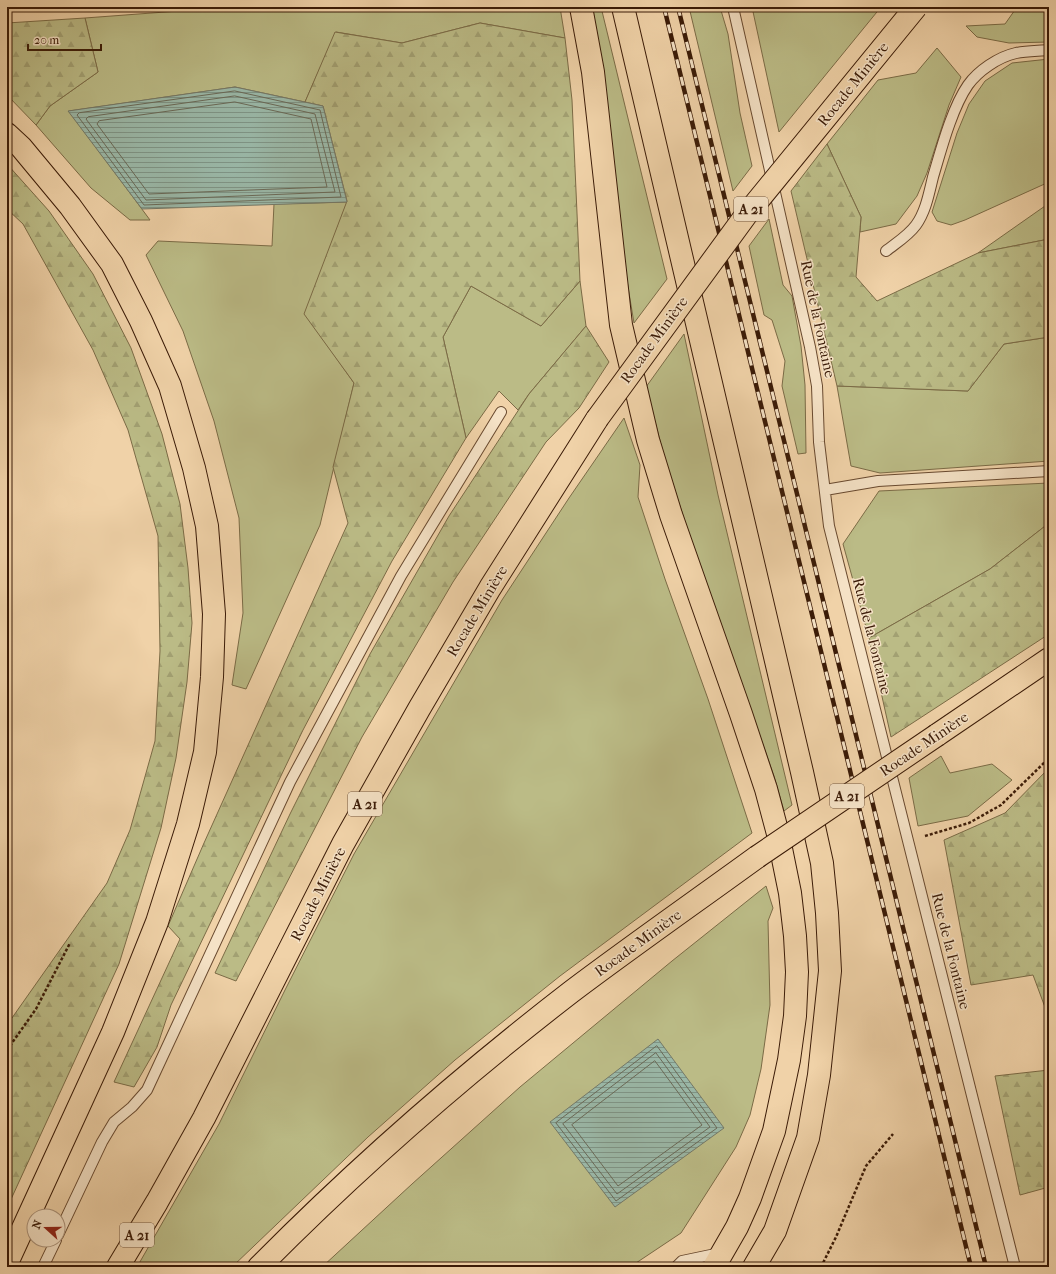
<svg xmlns="http://www.w3.org/2000/svg" width="1056" height="1274" font-family="'IM FELL French Canon',serif">
  <defs>
    <pattern id="forest-firs" width="22" height="20" patternUnits="userSpaceOnUse"><rect width="22" height="20" fill="#bbbb86"/><path d="M5 1l3.5 6h-7zM16 11l3.5 6h-7z" fill="#a2a072"/></pattern>
    <pattern id="water-rules" width="6" height="5" patternUnits="userSpaceOnUse"><rect width="6" height="5" fill="#9ab8a8"/><path d="M0 2.5h6" fill="none" stroke="#7f9587"/></pattern>
  </defs>
  <rect width="100%" height="100%" fill="#f0d2a8"/>
  <filter id="stains"><feTurbulence type="fractalNoise" baseFrequency=".005" numOctaves="4"/><feColorMatrix values="0 0 0 0 .2 0 0 0 0 .09 0 0 0 0 .02 0 0 0 .5 -.17"/></filter>
  <radialGradient id="worn" r=".72"><stop offset=".6" stop-color="#630" stop-opacity="0"/><stop offset="1" stop-color="#630" stop-opacity=".3"/></radialGradient>
  <path fill="#bbbb86" stroke="#7b6b46" d="M232 7H560L565 38 480 23 402 43 336 32 305 102 235 87 69 111 150 220H130L91 188 36 125 50 106 98 72 85 18Z
    M589 7H601L667 279 634 323 628 287Z
    M689 7H720L728 34 740 113 752 166 733 191Z
    M752 7H881L779 132Z
    M1017 7H1049V42L1009 43 977 37 966 26 1005 24Z
    M937 48 961 77 949 105 927 173 917 196 896 224 860 232 861 217 827 144 878 80 916 73Z
    M1049 59V182L965 220 951 225 937 221 932 212 957 133 969 104 985 81 1012 63Z
    M347 202 305 314 354 383 320 525 246 689 232 685 243 613 239 518 214 421 183 331 146 255 158 241 272 246 274 204Z
    M1045 206H1049V239L978 253Z
    M769 219 783 285 792 296 801 346 805 385 806 453 798 454 782 386 785 361 772 320 764 315 749 246Z
    M580 281 586 326 529 394 518 410 499 391 466 438 443 337 471 286 541 326Z
    M684 334 718 495 792 805 784 811 774 776 694 550 664 456 646 387Z
    M1049 337V461L880 473 851 466 837 386 968 391 1004 344Z
    M624 418 640 465 638 497 665 579 708 699 752 833 560 976 455 1060 368 1137 232 1267H137L219 1124 285 990 354 854 502 600 569 498Z
    M1049 483V523L990 569 869 638 843 544 879 491Z
    M941 756 950 773 992 764 1012 780 968 816 918 826 909 778Z
    M766 886 773 908 768 921 770 1005 761 1069 750 1115 736 1147 681 1233 630 1267H322L412 1184 520 1087 672 961Z"/>
  <path fill="url(#forest-firs)" stroke="#7b6b46" d="M85 18 98 72 50 106 36 125 7 95V23Z
    M480 23 565 38 572 100 580 281 541 326 471 286 443 337 466 438 392 561 303 730 171 1005 157 1047 134 1087 114 1082 180 939 168 926 204 843 348 523 333 467 354 383 304 314 347 201 323 106 305 102 335 32 402 43Z
    M827 144 861 217 856 277 877 301 978 253 1049 239V337L1004 344 968 391 837 386 791 191Z
    M7 164 49 211 93 274 131 348 162 434 180 504 188 568 192 623 187 682 176 758 161 828 119 964 7 1208V1025L107 883 130 830 155 741 160 651 158 536 128 430 93 350 23 224 7 209Z
    M586 326 609 362 579 408 546 442 453 582 362 737 236 981 215 973 290 814 370 654 449 516 529 394Z
    M1049 523V634L891 737 869 638 990 569Z
    M1049 768V1018L1033 975 971 985 944 840 1005 813Z
    M1049 1070V1187L1020 1195 995 1076Z"/>
  <path fill="url(#water-rules)" stroke="#747968" d="M235 87 323 106 347 202 142 209 68 111Z
    M658 1039 724 1128 615 1207 550 1122Z"/>
  <g fill="none" stroke-linecap="round" stroke-linejoin="round">
    <path stroke="#6a6a58" stroke-width="1" d="M235 91 320 110 341 197 144 205 77 115 79 113Z
      M235 96 315 114 335 192 146 200 86 119 88 117Z
      M235 102 311 119 327 187 149 194 97 124 99 121Z
      M657 1046 717 1128 616 1201 556 1123Z
      M656 1053 710 1127 617 1194 563 1124Z
      M655 1061 702 1125 618 1186 572 1125Z"/>
    <defs>
      <path id="lane" d="M733 7 810 347 817 386 819 442 829 526 1015 1267
        M886 251C896 243 908 236 916 225 926 211 929 193 933 177 941 150 952 108 968 85 978 71 998 57 1016 53 1026 51 1038 51 1049 50
        M825 490 878 481 1049 471
        M58 1235 102 1142 114 1122 132 1107 147 1090 290 782 401 576 501 412
        M43 1267 56 1240
        M676 1267 682 1261 720 1253"/>
      <path id="highway" d="M581 7 593 72 621 325 648 440 671 515 741 714 766 789 778 834 790 893 795 936 797 972 795 1016 789 1060 774 1131 750 1198 737 1227 714 1267
        M623 7 802 772 822 863 827 913 830 971 819 1075 808 1138 775 1231 754 1267
        M7 134 21 147 70 206 112 264 141 321 170 386 194 468 207 526 214 614 212 677 205 752 188 824 157 922 113 1032 7 1263
        M937 735 1049 659
        M118 1267 157 1202 204 1118 343 844 419 709 490 588 597 419
        M259 1267C356 1169 461 1077 571 992 632 946 695 902 757 857"/>
    </defs>
    <use href="#lane" stroke="#68492f" stroke-width="12"/>
    <use href="#highway" stroke="#3b1b07" stroke-width="24"/>
    <path stroke="#3b1b07" stroke-width="2.5" stroke-dasharray="3 2" stroke-linecap="butt" d="M925 836 969 823 1001 805 1049 758
      M7 1050 36 1009 70 943
      M821 1267 836 1237 866 1166 893 1134"/>
    <use href="#lane" stroke="#f5e2c6" stroke-width="10"/>
    <use href="#highway" stroke="#f0d2a8" stroke-width="22"/>
    <defs>
      <path id="rail" d="M7 7H8
        M664 7 971 1267
        M678 7 986 1267"/>
    </defs>
    <use href="#rail" stroke="#3b1b07" stroke-width="4.5"/>
    <use href="#rail" stroke="#f5e2c6" stroke-width="3" stroke-dasharray="9" stroke-linecap="butt"/>
    <defs>
      <path id="highway-bridge" d="M597 419 746 215 916 7
        M757 857 937 735"/>
    </defs>
    <use href="#highway-bridge" stroke="#3b1b07" stroke-width="24" stroke-linecap="butt"/>
    <use href="#highway-bridge" stroke="#f0d2a8" stroke-width="22"/>
  </g>
  <g text-anchor="middle" dominant-baseline="central" stroke-width="3" stroke-linejoin="round" paint-order="stroke">
    <g fill="#f5e2c6" stroke="#735740" stroke-width="1">
      <rect x="734" y="197" width="34" height="24" rx="3"/>
      <rect x="830" y="784" width="34" height="24" rx="3"/>
      <rect x="348" y="792" width="34" height="24" rx="3"/>
      <rect x="120" y="1223" width="34" height="24" rx="3"/>
    </g>
    <g font-size="14" font-weight="bold" fill="#3b1b07">
      <text x="751" y="209">A 21</text>
      <text x="847" y="796">A 21</text>
      <text x="365" y="804">A 21</text>
      <text x="137" y="1235">A 21</text>
    </g>
    <g font-size="15" fill="#3b1b07" stroke="#f5e2c6">
      <text transform="translate(853 84) rotate(-51)">Rocade Minière</text>
      <text transform="translate(818 319) rotate(78)">Rue de la Fontaine</text>
      <text transform="translate(654 340) rotate(-54)">Rocade Minière</text>
      <text transform="translate(477 611) rotate(-59)">Rocade Minière</text>
      <text transform="translate(872 636) rotate(76)">Rue de la Fontaine</text>
      <text transform="translate(924 744) rotate(-34)">Rocade Minière</text>
      <text transform="translate(318 894) rotate(-63)">Rocade Minière</text>
      <text transform="translate(638 943) rotate(-36)">Rocade Minière</text>
      <text transform="translate(951 951) rotate(76)">Rue de la Fontaine</text>
    </g>
  </g>
  <rect width="1056" height="1274" fill="none" stroke="#f0d2a8" stroke-width="24"/>
  <rect x="8" y="8" width="1040" height="1258" fill="none" stroke="#3b1b07" stroke-width="2"/>
  <rect x="12" y="12" width="1032" height="1250" fill="none" stroke="#3b1b07"/>
  <g transform="translate(46 1228) rotate(291)"><circle r="19" fill="#f5e2c6" stroke="#ab927a"/>
  <path d="M0-3L7 15L0 10L-7 15Z" fill="#8f2418"/>
  <text y="-6" font-size="11" font-weight="bold" text-anchor="middle" fill="#3b1b07">N</text>
  </g>
  <path d="M28 44v6h73v-6" fill="none" stroke="#3b1b07" stroke-width="2"/>
  <text x="34" y="44" font-size="12" fill="#3b1b07" stroke="#f5e2c6" stroke-width="3" paint-order="stroke">20 m</text>
  <rect width="100%" height="100%" filter="url(#stains)"/>
  <rect width="100%" height="100%" fill="url(#worn)"/>
</svg>
